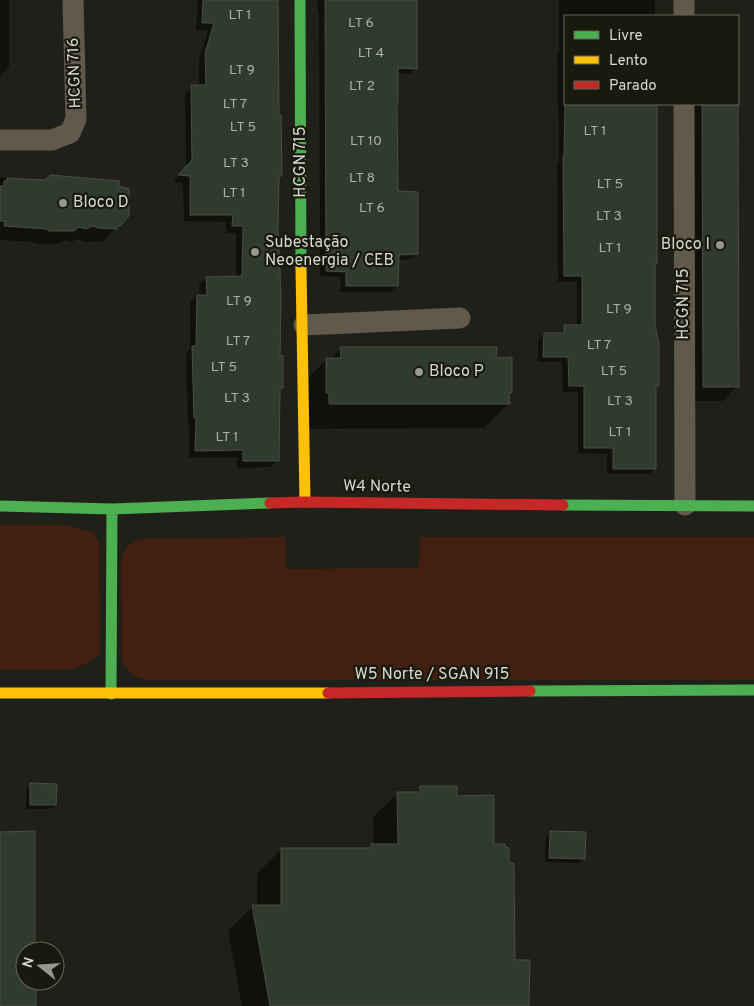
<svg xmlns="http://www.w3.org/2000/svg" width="754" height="1006" font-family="Overpass,sans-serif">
  <rect width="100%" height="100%" fill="#1f2019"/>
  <path fill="#431f12" d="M0 525H65L92 532 99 543 100 653 91 661 74 669H0Z
    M285 537 286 569 419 568 420 537H754V680H145L133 675 122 662 121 560 127 546 139 539Z"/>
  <path fill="#0007" d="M0 0H9V67L0 76Z
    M198 0H277L278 117 281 175 277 179 279 359 282 387 279 390 278 460 271 467 237 468V457L189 458V425H188L186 354 190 350V303L197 296H200L199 285 206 278H236V233H226V222L184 221 183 183 173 182 186 168 185 94 192 87 199 86V61L208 30H196Z
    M317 0H416V68L410 74 397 73 396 103 397 192 417 253 411 259 398 260 397 286 391 292H340L341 277 320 276 319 13H318Z
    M559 0H655V16H565V104H656V263L654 265V325L658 385 655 389V468L649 474H607V454L578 453V392H563L562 362H538V341L544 334 559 335 565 327H577V282H558L557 164 559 162V114H558L557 54 559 52Z
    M688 104H736L737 386 723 401H689Z
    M0 177 118 187 128 216 102 242H85L77 239 72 242 64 240 59 244H36L33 242 2 240 0 242Z
    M341 348 510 392 508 394V404L484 428 304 429 301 384 326 360H330Z
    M30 785 55 805 50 809H26V789Z
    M421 788 456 797 493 845 514 961 528 1006H242L228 931 252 907 257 906V874L281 850 368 849 374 845 373 817 398 793H416Z
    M550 832 584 858 579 863 545 862 546 837Z"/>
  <path fill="#303a2e" stroke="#4a4d48" d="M203 0H278L279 115H281L282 176H279L278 227 281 294 280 357 283 355V388H280L279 461H243V450L195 451 196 418H194L192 346H196L197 295H207L206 277 242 276 243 226H232L233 215H190V176L178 175 192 160 191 85H206L205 53 214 23H202Z
    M325 0H417V69L398 68V102H397L398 191 418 192V254L399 255 398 286H346V272L326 271Z
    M565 104H657V264H655V325L659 344V386H656V469H613V448H584V386H569L568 357H543L544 333H564V325H582V276H564L563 156H564Z
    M702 104H738L739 387H703Z
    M50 175 120 181 119 186 129 189V216L120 226H117V229L99 228 92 226 86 229 79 227 74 231H49L47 229 4 226 5 221H0V186H4V181H7V178L45 180Z
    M340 347H497L496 358 512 357V392L509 393 510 404H329V393H326V358H341Z
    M30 783 57 784 56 805H30Z
    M420 786H457V796L494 795V844H505V847L509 848V862L514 864 515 960H530L529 1006H270L252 905H281V848H368L372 847 371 844H398L397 792H420Z
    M35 831V951H25V981H36V1006H0V832Z
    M550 831 586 832 585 859 549 858Z"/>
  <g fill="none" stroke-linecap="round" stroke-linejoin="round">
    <path stroke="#61594c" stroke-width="21" d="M684 16V0
      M684 104 685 505
      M0 140H52L70 133 76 119 73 0
      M304 325 460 318"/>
    <path stroke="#4caf50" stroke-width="11" d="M300 0 301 268
      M563 505 754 506
      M0 506 112 509 270 503
      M530 691 754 690
      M111 694 112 509"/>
    <path stroke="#ffc107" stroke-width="11" d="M301 268 305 502
      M0 693H328"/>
    <path stroke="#c62828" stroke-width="11" d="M270 503 305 502 563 505
      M328 693 530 691"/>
  </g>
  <g fill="#979890" stroke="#19190d" stroke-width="2">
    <circle cx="63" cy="203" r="5"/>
    <circle cx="720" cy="245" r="5"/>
    <circle cx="255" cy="252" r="5"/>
    <circle cx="419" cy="372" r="5"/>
  </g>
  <g text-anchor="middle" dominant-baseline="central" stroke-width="4.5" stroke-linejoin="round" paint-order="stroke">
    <g font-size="14" fill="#adb0a8">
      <text x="240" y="15">LT 1</text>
      <text x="361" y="23">LT 6</text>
      <text x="371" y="53">LT 4</text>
      <text x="242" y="70">LT 9</text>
      <text x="362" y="86">LT 2</text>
      <text x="235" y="104">LT 7</text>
      <text x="243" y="127">LT 5</text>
      <text x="595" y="131">LT 1</text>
      <text x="366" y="141">LT 10</text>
      <text x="236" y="163">LT 3</text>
      <text x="362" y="178">LT 8</text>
      <text x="610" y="184">LT 5</text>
      <text x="234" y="193">LT 1</text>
      <text x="372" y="208">LT 6</text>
      <text x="609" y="216">LT 3</text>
      <text x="610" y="248">LT 1</text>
      <text x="239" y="301">LT 9</text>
      <text x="619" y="309">LT 9</text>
      <text x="238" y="341">LT 7</text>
      <text x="599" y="345">LT 7</text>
      <text x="224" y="367">LT 5</text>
      <text x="614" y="371">LT 5</text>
      <text x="237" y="398">LT 3</text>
      <text x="620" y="401">LT 3</text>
      <text x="620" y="432">LT 1</text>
      <text x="227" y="437">LT 1</text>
    </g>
    <g font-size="16" fill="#d7d8d0" stroke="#19190d">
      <text transform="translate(75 73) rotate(-92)">HCGN 716</text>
      <text transform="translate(301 162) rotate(-90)">HCGN 715</text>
      <text transform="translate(684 304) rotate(-90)">HCGN 715</text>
      <text transform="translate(377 487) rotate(1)">W4 Norte</text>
      <text x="432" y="675">W5 Norte / SGAN 915</text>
    </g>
    <g font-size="16" fill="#d7d8d0" stroke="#19190d" text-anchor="start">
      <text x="73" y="203">Bloco D</text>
      <text x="265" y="243">Subestação<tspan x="265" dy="18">Neoenergia / CEB</tspan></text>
      <text x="710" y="245" text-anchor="end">Bloco I</text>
      <text x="429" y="372">Bloco P</text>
    </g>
  </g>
  <rect x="564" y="15" width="175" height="90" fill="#19190d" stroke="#65655b"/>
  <rect x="574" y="31" width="25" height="8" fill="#4caf50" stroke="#65655b"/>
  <text x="609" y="40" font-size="15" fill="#d7d8d0">Livre</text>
  <rect x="574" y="56" width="25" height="8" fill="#ffc107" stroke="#65655b"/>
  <text x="609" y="65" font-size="15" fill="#d7d8d0">Lento</text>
  <rect x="574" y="81" width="25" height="8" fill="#c62828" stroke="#65655b"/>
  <text x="609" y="90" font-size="15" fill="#d7d8d0">Parado</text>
  <g transform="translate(40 966) rotate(287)"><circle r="24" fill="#19190d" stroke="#65655b"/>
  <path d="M0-4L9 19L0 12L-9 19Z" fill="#979890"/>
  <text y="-8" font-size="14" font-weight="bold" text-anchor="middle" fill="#d7d8d0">N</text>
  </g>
</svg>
